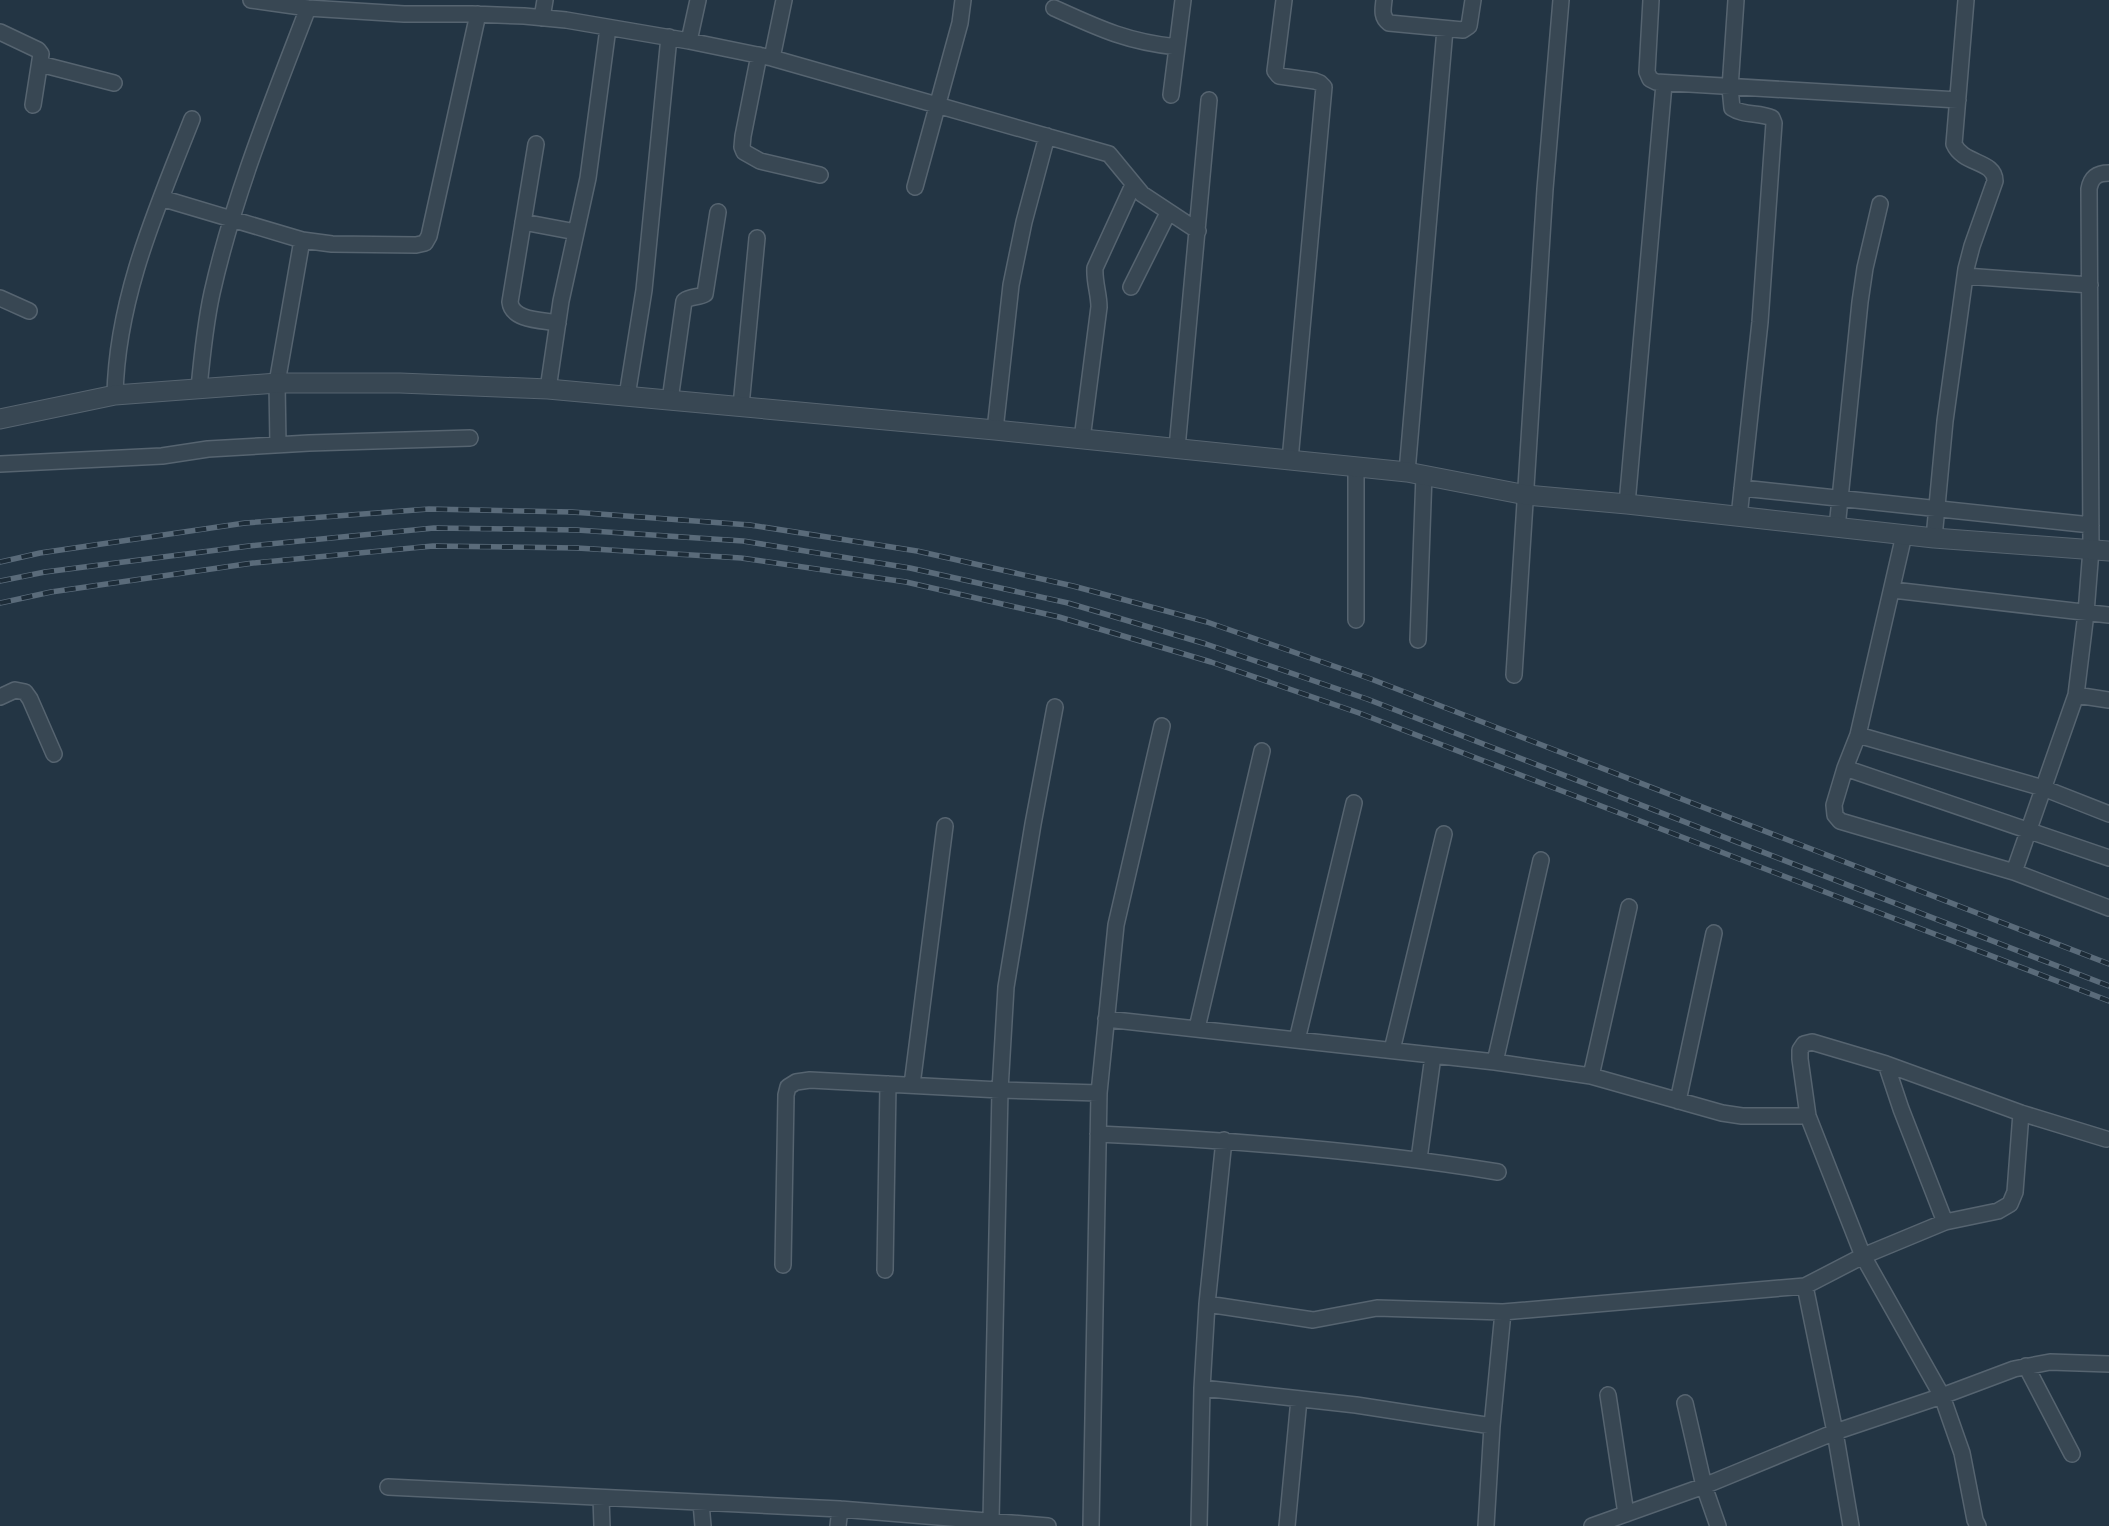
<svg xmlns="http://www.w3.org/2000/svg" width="2109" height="1526" font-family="'Fira Sans',sans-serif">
  <rect width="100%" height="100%" fill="#233544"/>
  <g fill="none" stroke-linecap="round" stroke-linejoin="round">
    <defs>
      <path id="minor" d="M251 0 308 8 404 14H472L524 16 566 20 689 41 772 58 1109 154 1142 194 1198 231
        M1284 0 1275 71 1279 76 1315 81 1320 83 1324 87 1290 460
        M1384 0C1383 9 1381 17 1389 23L1463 30 1469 26 1473 0
        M1651 0 1647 72 1650 79 1656 82 1958 100
        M1736 0 1730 88 1732 108C1744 116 1759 112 1772 118L1774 123 1760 322 1739 517
        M1054 8C1098 28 1127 42 1177 47
        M542 18 545 0
        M0 32 38 50 41 54 33 105
        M689 41 698 0
        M759 55 743 136 742 147 744 152 760 161 820 175
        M772 58 784 0
        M40 64 114 83
        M1171 95 1183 0
        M536 144 510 302C512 321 543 320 558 323
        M915 187 960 23 963 0
        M161 198 302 240 332 244 416 245 425 243 429 236 478 14
        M523 222 576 232
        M1965 276 2090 285
        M1131 287 1168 213
        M0 298 29 311
        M199 388C202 356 205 325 212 293 234 195 272 102 308 8
        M548 389 561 301 588 178 608 28
        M115 395C117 297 157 208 192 119
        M627 396 644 290 669 37
        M670 400 684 301C691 296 698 298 705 294L718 212
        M741 406 757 238
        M995 430 1011 285 1024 222 1047 136
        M1082 439 1099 307C1099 294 1094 281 1095 268L1133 185
        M278 445 277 383 302 240
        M1177 448 1209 100
        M0 464 162 456 208 449 309 443 470 438
        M1356 466V620
        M1407 472 1445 29
        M1742 488 2091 525
        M1627 504 1664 84
        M1837 528 1860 302 1865 268 1880 204
        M1904 535 1858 735 1845 768 1834 805 1835 815 1840 821 2014 872 2109 908
        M1934 538 1945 421 1966 269 1972 246 1995 181C1995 160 1963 165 1954 144L1966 0
        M1893 590 2109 615
        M1418 640 1424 475
        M1514 675 1545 189 1561 0
        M2076 695 2109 700
        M0 697 15 690 25 692 30 699 54 754
        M1858 735 2043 788 2109 814
        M1845 768 2109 858
        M2014 872 2076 695 2086 613 2091 549 2089 189C2091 177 2097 173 2109 173
        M1106 1019 1495 1062 1591 1076 1722 1113 1742 1116H1808
        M1197 1028 1262 751
        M1297 1040 1354 803
        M1392 1050 1444 834
        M1495 1062 1541 860
        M1886 1064 1901 1109 1945 1222
        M1591 1076 1629 907
        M912 1085 945 826
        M1678 1101 1714 933
        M1098 1134C1232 1140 1365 1150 1498 1172
        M1419 1159 1433 1056
        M783 1265 786 1095 788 1087 796 1082 810 1080 1000 1090 1099 1093
        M885 1270 888 1084
        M1805 1286 1835 1432 1851 1526
        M1207 1304 1313 1320 1377 1308 1503 1312 1805 1286 1863 1256 1945 1222 1998 1211 2010 1204 2015 1192 2021 1113
        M2026 1366 2072 1454
        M1202 1388 1356 1405 1492 1426
        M1608 1395 1626 1514
        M1685 1403 1704 1486 1718 1526
        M388 1487 840 1509 1048 1526
        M601 1498 602 1526
        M701 1503 703 1526
        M991 1520 1000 1090 1006 987 1033 824 1055 707
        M838 1526 840 1509
        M1091 1526 1099 1093 1116 925 1162 726
        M1199 1526 1202 1388 1207 1304 1224 1140
        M1287 1526 1299 1399
        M1486 1526 1492 1426 1503 1312
        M1592 1526 1704 1486 1835 1432 1942 1396 2014 1369 2050 1362 2109 1364
        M1978 1526 1975 1520 1962 1453 1942 1396 1863 1256 1808 1116 1800 1059V1050L1804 1044 1812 1042 1886 1064 2021 1113 2106 1139"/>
      <path id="tertiary" d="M0 419 115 395 277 383H400L548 389 995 430 1407 472 1526 495 1627 504 1934 538 2109 551"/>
    </defs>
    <use href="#minor" stroke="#566470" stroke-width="18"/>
    <use href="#tertiary" stroke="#566470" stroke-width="21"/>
    <use href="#minor" stroke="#384753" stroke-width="15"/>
    <use href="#tertiary" stroke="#384753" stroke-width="19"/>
    <defs>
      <path id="rail" d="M0 562 40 553 245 523 429 509 572 512 750 525 917 551 1073 586 1207 622 1371 679 2109 964
        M0 581 45 572 249 546 434 528 577 530 743 541 910 568 1068 603 1206 644 1367 699 2109 986
        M0 603 51 592 253 563 433 546 577 548 741 558 906 582 1059 617 1211 662 1359 713 2109 1001"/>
    </defs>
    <use href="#rail" stroke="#5a6b7a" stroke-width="5.5"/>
    <use href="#rail" stroke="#1d2c38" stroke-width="4" stroke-dasharray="11" stroke-linecap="butt"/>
  </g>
</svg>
